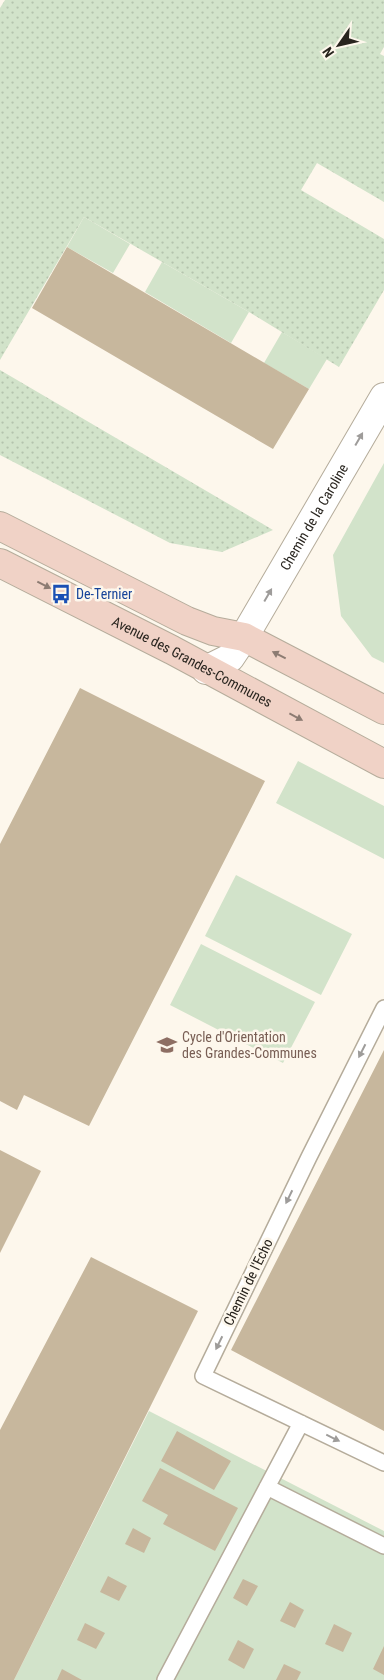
<svg xmlns="http://www.w3.org/2000/svg" width="384" height="1680" font-family="'Roboto Condensed',sans-serif">
  <defs>
    <pattern id="park-dots" width="8" height="8" patternUnits="userSpaceOnUse" patternTransform="scale(1.25)"><rect width="8" height="8" fill="#d2e3ca"/><path d="M2 2h.1M6 6h.1" fill="none" stroke="#b4c3ad" stroke-width="1.8" stroke-linecap="round"/></pattern>
  </defs>
  <rect width="100%" height="100%" fill="#fdf7ec"/>
  <path fill="#d2e3ca" d="M84 217 130 244 113 273 67 247Z
    M162 262 249 312 231 343 145 292Z
    M282 332 327 359 309 389 264 363Z
    M384 463V663L372 657 341 616 333 555Z
    M298 761 384 806V859L276 803Z
    M236 875 352 934 321 995 205 936Z
    M201 944 315 1002 283 1063 170 1005Z
    M149 1411 384 1531V1680H14Z"/>
  <path fill="url(#park-dots)" d="M5 0H384V47L380 54 384 56V202L317 163 301 190 384 239V290L339 367 249 312 84 217 0 360V8Z
    M0 370 273 530 222 552 170 543 0 455Z"/>
  <path fill="#c7b79d" d="M67 247 309 389 273 449 32 308Z
    M80 688 265 781 89 1126 24 1095 17 1110 0 1101V844Z
    M384 1050V1431L231 1350Z
    M0 1150 41 1171 0 1253Z
    M91 1257 198 1311 14 1680H0V1430Z
    M177 1431 231 1461 214 1490 161 1461Z
    M160 1468 238 1508 215 1551 163 1524 168 1515 142 1501Z
    M133 1528 151 1538 144 1553 125 1544Z
    M108 1576 127 1586 119 1601 100 1592Z
    M243 1579 258 1586 247 1606 233 1598Z
    M290 1602 304 1610 295 1628 280 1621Z
    M85 1623 105 1633 96 1649 77 1640Z
    M334 1624 352 1633 343 1652 325 1644Z
    M238 1640 254 1649 244 1669 228 1660Z
    M384 1646V1675L373 1669Z
    M284 1664 301 1672 297 1680H276Z
    M62 1669 82 1680H57Z"/>
  <g fill="none" stroke-linecap="round" stroke-linejoin="round">
    <defs>
      <path id="lane" d="M384 1008 309 1157 203 1376 384 1463
        M267 1487 384 1546
        M165 1680 301 1423"/>
      <g id="street">
        <path id="s1" d="M206 670 230 658 244 637 384 397"/>
      </g>
      <g id="secondary">
        <path d="M0 526 187 621 213 631 244 637 384 710"/>
        <path id="s2" d="M0 563 172 650 384 764"/>
      </g>
    </defs>
    <use href="#lane" stroke="#b5ac9b" stroke-width="18"/>
    <use href="#street" stroke="#b5ac9b" stroke-width="30"/>
    <use href="#secondary" stroke="#b5ac9b" stroke-width="30"/>
    <use href="#lane" stroke="#fff" stroke-width="15"/>
    <use href="#street" stroke="#fff" stroke-width="28"/>
    <use href="#secondary" stroke="#f0d2c6" stroke-width="28"/>
  </g>
  <defs><path id="oneway-solid" d="M-6-.8H1V-3.2L6.5 0L1 3.2V.8H-6Z" transform="scale(1.25)"/></defs>
  <g fill="#9e9c9a">
    <use href="#oneway-solid" transform="translate(359 439) rotate(-60)"/>
    <use href="#oneway-solid" transform="translate(268 595) rotate(-60)"/>
    <use href="#oneway-solid" transform="translate(362 1051) rotate(117)"/>
    <use href="#oneway-solid" transform="translate(289 1197) rotate(116)"/>
    <use href="#oneway-solid" transform="translate(219 1343) rotate(116)"/>
    <use href="#oneway-solid" transform="translate(333 1438) rotate(26)"/>
  </g>
  <g fill="#8c7b72">
    <use href="#oneway-solid" transform="translate(44 585) rotate(27)"/>
    <use href="#oneway-solid" transform="translate(279 655) rotate(-153)"/>
    <use href="#oneway-solid" transform="translate(296 717) rotate(28)"/>
  </g>
  <defs>
    <symbol id="bus-bare" viewBox="-9 -9 18 18"><path d="M-5-6H5V4H4V6H2V4H-2V6H-4V4H-5ZM-3.5-4V0h7V-4ZM-3.5 1.2v1.5H-2V1.2ZM2 1.2v1.5H3.5V1.2Z" fill="#1a4fb4" stroke="#fdf7ec" stroke-width="2.5" paint-order="stroke"/></symbol>
    <symbol id="school-bare" viewBox="-9 -9 18 18"><path d="M0-5L7-2L0 1L-7-2ZM-4 1L0 2.5L4 1V4Q0 6-4 4Z" fill="#8d6e63" stroke="#fdf7ec" stroke-width="2.5" paint-order="stroke"/></symbol>
  </defs>
  <g fill-rule="evenodd">
    <use href="#bus-bare" x="47" y="580" width="28" height="28"/>
    <use href="#school-bare" x="153" y="1031" width="28" height="28"/>
  </g>
  <g text-anchor="middle" dominant-baseline="central" stroke-width="5" stroke-linejoin="round" paint-order="stroke">
    <g font-size="14" fill="#28241e" stroke="#fdf7ec">
      <text stroke="none"><textPath href="#s1" startOffset="191">Chemin de la Caroline</textPath></text>
      <text stroke="none"><textPath href="#s2" startOffset="216">Avenue des Grandes-Communes</textPath></text>
      <text transform="translate(248 1282) rotate(-64)">Chemin de l'Echo</text>
    </g>
    <g font-size="14" fill="#164399" stroke="#fdf7ec" text-anchor="start">
      <text x="76" y="594">De-Ternier</text>
    </g>
    <g font-size="14" fill="#785e54" stroke="#fdf7ec" text-anchor="start">
      <text x="182" y="1037">Cycle d'Orientation<tspan x="182" dy="16">des Grandes-Communes</tspan></text>
    </g>
  </g>
  <g transform="translate(339 45) rotate(236)" stroke="#fdf7ec" stroke-width="4" paint-order="stroke">
  <path d="M0-4L9 19L0 12L-9 19Z" fill="#28241e"/>
  <text y="-8" font-size="14" font-weight="bold" text-anchor="middle" fill="#28241e">N</text>
  </g>
</svg>
